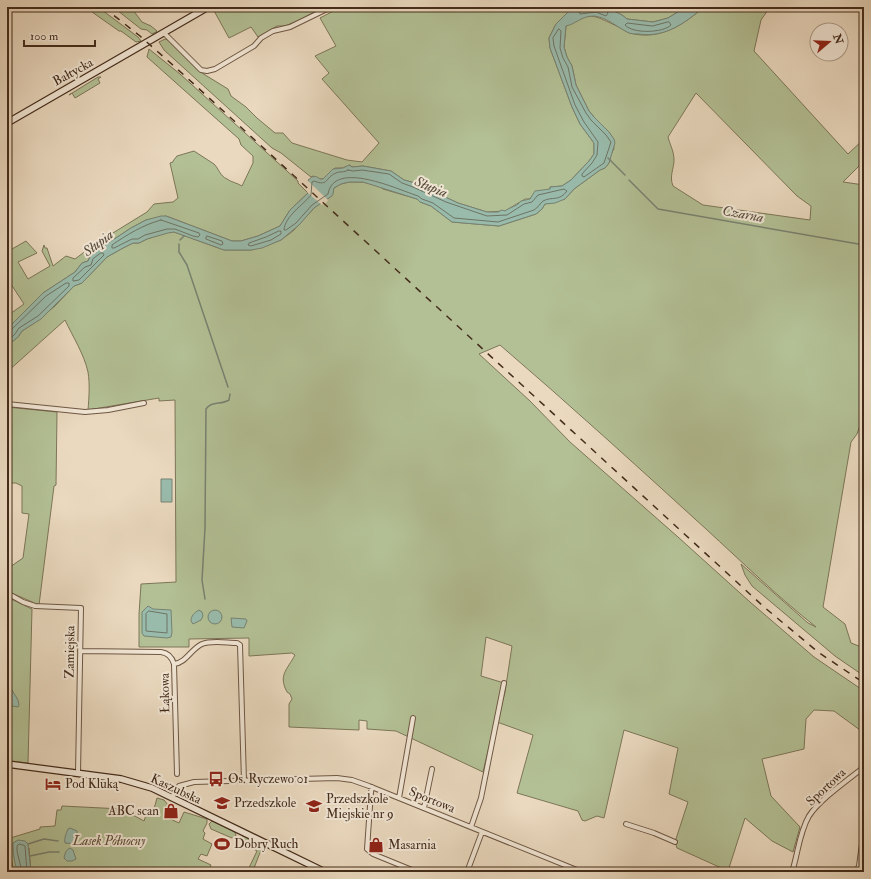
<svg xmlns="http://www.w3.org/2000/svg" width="871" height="879" font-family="'IM FELL Double Pica',serif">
  <rect width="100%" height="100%" fill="#ead9bf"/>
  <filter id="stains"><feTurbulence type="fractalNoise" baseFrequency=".005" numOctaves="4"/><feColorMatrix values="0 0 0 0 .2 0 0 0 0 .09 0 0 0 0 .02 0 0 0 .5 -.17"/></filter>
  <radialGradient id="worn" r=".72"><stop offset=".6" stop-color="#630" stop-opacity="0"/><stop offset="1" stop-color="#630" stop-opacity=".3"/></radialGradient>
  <path fill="#b3c095" stroke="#7c7658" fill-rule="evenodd" d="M85 7H98L138 37 141 41 136 42 121 31H119Z
    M113 7H129L133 10 142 22 151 26 157 31 156 32 152 34 147 30 141 29Z
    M216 7H319L320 9 300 20 285 26H277L258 37 251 27 229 38 213 9Z
    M341 7H579L572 10 556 24 549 38 550 48 572 107 580 124 594 143V154L589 161 571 180 562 186 550 187V189L531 197 530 199H525L505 211 487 212 458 203 426 188 420 186 415 183 404 180 391 171 363 166 352 167 350 165 343 168H335L323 179H320L313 176 311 177 281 153 272 148 164 50 159 42 165 39 168 40 202 73 228 89 231 96 246 107 257 118 275 133H283L292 143 347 160 362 162 379 143 322 79 329 73 315 56 336 46 320 18Z
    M606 7H686L668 18 653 22 627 19 622 15Z
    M704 7H770L761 20 754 51 848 154 864 139V161L843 182 864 185V414L857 434 851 442 823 607 845 624 851 643 864 648V676L835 656 752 586 745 575 741 564 808 623 816 627C778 597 742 562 706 529 638 467 570 405 500 345L479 354 530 401 570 442 678 537 750 602 814 657 864 691V733L834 711 814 710 806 719 804 749 762 759 771 796 800 827 793 852 772 841 745 818 728 871 677 848 675 842 688 802 669 794 678 748 624 730 604 818 597 816 585 821 582 820 578 811 517 793 533 735 497 722 505 692 512 646 486 637 481 676 504 683 483 772 396 731 367 729V721L359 720V730L289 727V704L292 699 290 694 287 692C278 675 287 670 295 655L292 653 249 656V638L189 639V647H139V614L141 584 176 582 175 400 159 401V398L88 410C89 398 90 384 88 372 84 354 73 337 65 320L7 372V346L18 337 22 331 37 321 55 306 74 286 82 283 107 257 123 248 133 243H139L147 239 168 232H174L224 250H251L273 243 281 240 293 231 314 208 334 188 341 184 349 182H363L379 186 383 189 417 199 420 202 431 206 452 222 499 226 536 214 542 209 545 204 565 199 574 189 600 170 605 168 609 163 611 154 614 149 612 137 609 132 594 117 589 111 576 85 572 66 567 57 564 47 566 26C592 10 594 16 619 27 623 29 626 32 630 33 659 41 683 25 704 7ZM696 93 797 196 811 206 810 220 703 205 673 186C669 176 674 169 674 160 674 151 670 145 668 137Z
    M149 49 180 74 298 181V183L308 193 290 210 280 226 258 236 241 241H232L166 216 146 220 131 228 96 251 90 256 88 261 82 263 75 272 43 293 7 329V316L24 304 7 278V239L12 249 26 241 37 253 18 262 28 279 50 266 42 251 44 245 45 248H47L53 266 66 256 75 259 95 244 147 212 154 204 173 202 178 198 170 163 173 162V161L177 156 194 151 214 164C219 169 220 176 227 179 231 182 237 183 242 186L253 163V156L241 145 239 139 147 57Z
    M98 77H101L98 79 100 83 75 98 72 93 69 95Z
    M7 407 57 412 56 485 54 486 39 605 7 591V569L23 558 29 514 22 513V486L16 483H7Z
    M7 597 32 609 28 763 7 761Z
    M157 798 164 800 168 805 164 816 179 823 184 812 207 819V823L203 831 205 833 203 839 212 844 207 856 201 854 198 859 211 865 210 868 219 872H31L29 848 16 868 18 872H13V867L7 839 40 829V827L55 826 57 810H61L62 806 122 809 144 821 147 812 154 809Z
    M212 821 235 832 236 836 232 838 211 829 209 824Z
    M245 836 263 845 254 868 259 872H247L257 851 241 842 242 837Z"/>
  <path fill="#99bbac" stroke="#778272" d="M579 7H606L622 15 627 19 653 22 668 18 686 7H704C685 23 665 38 639 34 635 34 630 34 627 32 617 27 606 17 594 16 581 16 576 24 566 26L564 47 567 57 572 66 576 85 589 111 594 117 609 132 614 139 615 143 609 163 605 168 600 170 574 189 565 199 555 203 545 204 542 209 536 214 499 226 452 222 431 206 420 202 417 199 363 182H349L341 184 334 188 333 194 332 196 314 208 299 225 281 240 262 248 251 250H224L174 232 168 233 147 239 139 243H133L123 248 107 257 82 283 74 286 41 319 22 331 18 337 7 346V329L43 293 75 272 82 263 88 261 90 257 96 251 131 228 146 220 161 216H166L232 241H241L258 236 280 226 290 210 308 193V180C313 176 315 175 320 179H323L333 169 343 168 349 165 352 167 363 166 391 171 404 180 415 183 420 186 426 188 458 203 487 212H498L502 210 505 211C510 207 518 206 521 201L530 199 535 191 550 189V187L562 186 571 180 589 161 594 154V143L580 124 572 107 550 48 549 38 556 24 568 12Z
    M161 479H172V502H161Z
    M148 606 153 609 171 610 172 632 171 637 167 638 144 636 142 633V612Z
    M199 610 202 612 203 616 201 620 193 624 191 621C191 616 194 613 199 610Z
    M208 617a7 7 0 1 1 14 0a7 7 0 1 1-14 0Z
    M231 618 246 619 247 621 244 628 232 627Z
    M7 682 18 700 19 705 18 707 7 705Z
    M70 828 77 831V843L75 844 65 843C64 838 66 834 68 829Z
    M18 840 25 841 28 844 31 872H18C14 863 13 853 13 843Z
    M70 848 73 850 76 859 72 861H67L64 858C65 853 66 850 70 848Z"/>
  <path fill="#ead9bf" d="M306 179 328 200 326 203 322 205 307 192Z"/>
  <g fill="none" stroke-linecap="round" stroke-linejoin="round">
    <path stroke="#6e7464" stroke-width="1" d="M580 7 579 12 580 14 596 12 606 16 608 13 605 7
      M669 22 671 25C663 33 633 34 625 25L627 23 652 26Z
      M559 29 561 31 560 48 563 58 568 67 572 87 586 113 591 120 606 135 611 142 604 163 584 177 582 176V174L592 163 597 155 598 142 584 122 575 105 554 46 553 38Z
      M348 170 353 171 362 170 389 174 402 183 413 187 446 202 487 216 507 215 524 204 532 202 538 195C547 193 555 191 564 189L567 191C559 202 552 196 543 201 540 203 538 208 534 210L498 222 454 218 433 203 422 199 418 196C399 190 334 159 328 194L312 205 296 223 286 230H284C285 216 303 205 311 195L312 182 314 181C329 187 325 177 336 173 340 171 344 173 348 170Z
      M161 220 199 233 200 235 198 237 193 236 175 229H167L145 235 138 239H132L114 248H112V245C128 234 143 225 161 220Z
      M279 231H281V234L271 240 251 246 248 245 249 243 266 237Z
      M207 236 222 241 223 244 221 245 206 239Z
      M101 253H103L104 255 79 280 73 281V278L85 267 91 265 93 259Z
      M7 331 11 330 46 296 66 283H69V286L38 316 19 328 15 334 7 342
      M149 611 167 614V633L146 631V614Z
      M22 872 17 851V846L19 844 23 845 25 846 27 872"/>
    <path stroke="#778272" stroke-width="1.5" d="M608 158 625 175
      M629 180 658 209 864 245
      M180 240 184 236
      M179 244V252L187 265 228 387
      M205 599 202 580 205 528 206 409C211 401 221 405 229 400L230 394
      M28 844 44 839 58 841
      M30 856 49 852H59"/>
    <defs>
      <path id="minor" d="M164 33 201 70 207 71 215 69 254 46 261 38 273 31 290 27 331 7
        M7 404 85 412 108 410 144 403
        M7 593 23 602 35 606 81 608 78 773
        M80 651 161 652C168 653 172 657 174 664L177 774
        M174 664C186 663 191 649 202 644 212 640 227 643 237 643L240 645 244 781
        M372 787 371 792 367 849 373 854 417 872
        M172 797 179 786 194 782 337 778 352 780 369 786 582 872
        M399 798 413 718
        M424 808 432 769
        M626 824 654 833 675 842
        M471 827 481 798 504 683
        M467 872 482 832
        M792 872C798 854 799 833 809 816 820 799 848 780 864 767
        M856 872 859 866 864 829"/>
      <path id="secondary" d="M7 123 208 7
        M7 764 121 779 152 788 325 872"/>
    </defs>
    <use href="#minor" stroke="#6e5744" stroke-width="6"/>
    <use href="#secondary" stroke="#442c1b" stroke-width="8"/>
    <use href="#minor" stroke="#f1e6d5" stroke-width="4"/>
    <use href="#secondary" stroke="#f1e6d5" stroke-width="5.5"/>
    <path stroke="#442c1b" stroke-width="1.5" stroke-dasharray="7 7" stroke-linecap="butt" d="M103 7 140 36 184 75 764 607 818 652 864 683"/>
  </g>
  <defs>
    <symbol id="bus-bare" viewBox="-9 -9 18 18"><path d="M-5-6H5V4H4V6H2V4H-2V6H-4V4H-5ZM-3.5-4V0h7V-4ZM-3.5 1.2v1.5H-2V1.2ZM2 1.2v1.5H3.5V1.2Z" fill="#8f2418" stroke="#f1e6d5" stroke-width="2.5" paint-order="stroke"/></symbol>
    <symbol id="hotel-bare" viewBox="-9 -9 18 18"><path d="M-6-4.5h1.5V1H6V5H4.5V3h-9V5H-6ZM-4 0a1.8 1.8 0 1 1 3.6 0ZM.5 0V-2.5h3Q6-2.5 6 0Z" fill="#8f2418" stroke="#f1e6d5" stroke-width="2.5" paint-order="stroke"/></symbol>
    <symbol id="school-bare" viewBox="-9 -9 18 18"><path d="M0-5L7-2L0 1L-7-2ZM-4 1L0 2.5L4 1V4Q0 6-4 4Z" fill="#8f2418" stroke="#f1e6d5" stroke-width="2.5" paint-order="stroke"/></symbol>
    <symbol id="shop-bare" viewBox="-9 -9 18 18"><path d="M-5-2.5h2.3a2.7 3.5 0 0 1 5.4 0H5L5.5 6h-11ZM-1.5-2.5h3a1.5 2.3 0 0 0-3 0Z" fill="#8f2418" stroke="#f1e6d5" stroke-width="2.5" paint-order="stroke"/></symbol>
    <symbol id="stadium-bare" viewBox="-9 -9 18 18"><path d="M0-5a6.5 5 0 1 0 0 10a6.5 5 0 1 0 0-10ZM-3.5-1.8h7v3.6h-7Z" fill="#8f2418" stroke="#f1e6d5" stroke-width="2.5" paint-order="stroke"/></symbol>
  </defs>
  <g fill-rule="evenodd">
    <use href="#bus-bare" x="205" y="768" width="22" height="22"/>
    <use href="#hotel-bare" x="42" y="773" width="22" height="22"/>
    <use href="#school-bare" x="211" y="792" width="22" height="22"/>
    <use href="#school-bare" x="303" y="795" width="22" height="22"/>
    <use href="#shop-bare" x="160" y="800" width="22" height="22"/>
    <use href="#stadium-bare" x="211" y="833" width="22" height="22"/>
    <use href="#shop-bare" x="365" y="834" width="22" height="22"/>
  </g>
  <g text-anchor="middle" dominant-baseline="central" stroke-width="4" stroke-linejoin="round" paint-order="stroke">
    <g font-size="13" fill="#442c1b" stroke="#f1e6d5">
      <text transform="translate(73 72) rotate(-29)">Bałtycka</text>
      <text transform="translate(70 652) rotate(-89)">Zamiejska</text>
      <text transform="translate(165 693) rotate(-91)">Łąkowa</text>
      <text transform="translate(826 787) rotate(-43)">Sportowa</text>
      <text transform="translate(176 789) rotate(25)">Kaszubska</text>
      <text transform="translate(432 800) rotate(22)">Sportowa</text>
    </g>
    <g font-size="13" fill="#442c1b" stroke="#f1e6d5" text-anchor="start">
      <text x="228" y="779">Os. Ryczewo 01</text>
      <text x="65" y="784">Pod Kluką</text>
      <text x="326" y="799">Przedszkole<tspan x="326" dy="15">Miejskie nr 9</tspan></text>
      <text x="234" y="803">Przedszkole</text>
      <text x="159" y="811" text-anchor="end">ABC scan</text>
      <text x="234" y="844">Dobry Ruch</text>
      <text x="388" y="845">Masarnia</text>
    </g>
    <g font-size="13" font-style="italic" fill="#5a4a33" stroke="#f1e6d5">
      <text x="109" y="841">Lasek Północny</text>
    </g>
    <g font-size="14" font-style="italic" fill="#554938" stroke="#f1e6d5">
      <text transform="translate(431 187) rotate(22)">Słupia</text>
      <text transform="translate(743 214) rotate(10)">Czarna</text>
      <text transform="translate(98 243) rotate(-37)">Słupia</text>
    </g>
  </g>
  <rect width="871" height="879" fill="none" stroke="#ead9bf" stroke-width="24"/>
  <rect x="8" y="8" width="855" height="863" fill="none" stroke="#442c1b" stroke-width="2"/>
  <rect x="12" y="12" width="847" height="855" fill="none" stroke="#442c1b"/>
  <g transform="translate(829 42) rotate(71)"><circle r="19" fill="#f1e6d5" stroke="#ac9c8b"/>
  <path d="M0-3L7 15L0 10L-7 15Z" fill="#8f2418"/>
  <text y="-6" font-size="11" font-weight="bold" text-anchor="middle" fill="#442c1b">N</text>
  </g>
  <path d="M24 40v6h71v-6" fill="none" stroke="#442c1b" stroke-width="2"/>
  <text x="30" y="40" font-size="12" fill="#442c1b" stroke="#f1e6d5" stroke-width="3" paint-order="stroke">100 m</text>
  <rect width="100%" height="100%" filter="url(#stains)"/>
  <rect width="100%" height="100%" fill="url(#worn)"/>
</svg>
